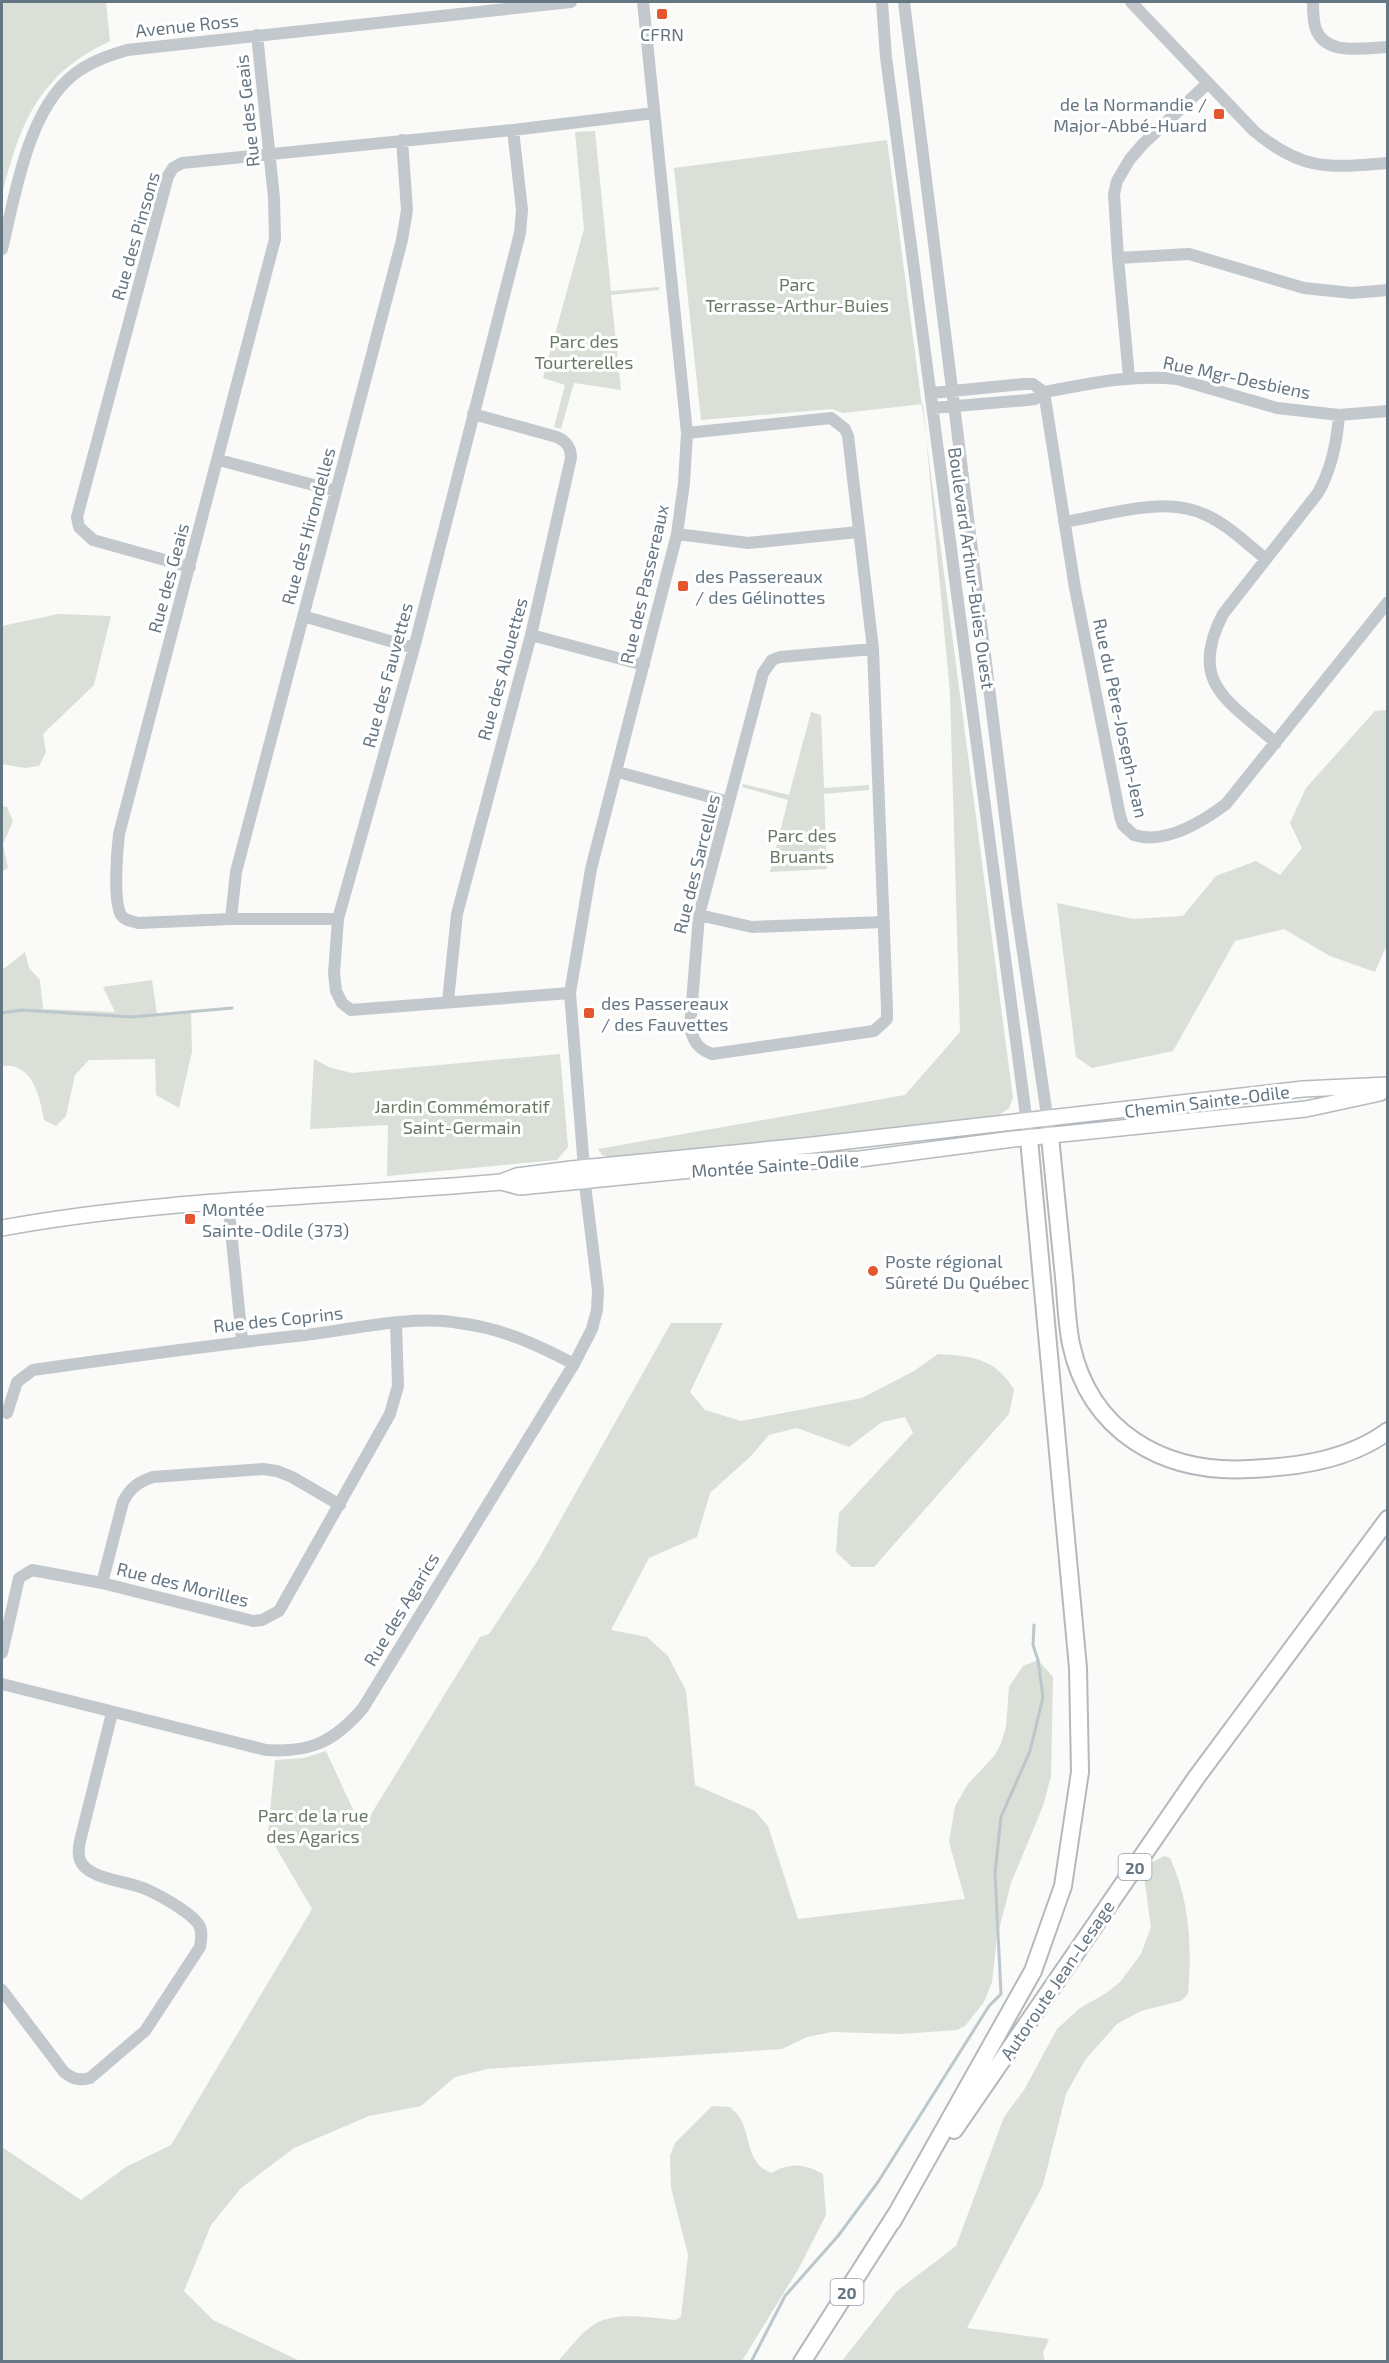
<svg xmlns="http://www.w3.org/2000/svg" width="1389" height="2363" font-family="'Exo 2',sans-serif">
  <rect width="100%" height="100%" fill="#fafaf8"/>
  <path fill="#dadfd7" d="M2 2H106L110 41C39 74 20 123 2 195Z
    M595 131 611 291 659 287V290L611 295 621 390 574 383 561 429 554 427 565 385 543 378 584 229 575 132Z
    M887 140 1013 1098 1009 1108 998 1116 617 1159 602 1155 598 1149 905 1095 960 1032 950 693 923 404 843 413 832 409 701 420 674 168Z
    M58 614 111 616 94 685 43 734 46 752 39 766 25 768 2 764V626Z
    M1387 710 1388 942 1375 972 1330 956 1284 929 1235 941 1173 1051 1092 1068 1076 1057 1057 903 1133 919 1183 916 1216 876 1256 861 1280 875 1302 848 1290 823 1306 788 1375 711Z
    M811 712 821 715 824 788 869 785V790L824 794 827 869 770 872 788 800 742 787 743 784 789 795Z
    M2 806 7 807 13 821 3 844 8 868 2 872Z
    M25 952 29 968 40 980 43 1009 115 1012 103 987 152 980 157 1014 191 1012 192 1052 179 1108 156 1095 155 1059 89 1060 75 1075 66 1116 56 1126 44 1120C40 1097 33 1062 2 1066V970Z
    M560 1054 568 1147 557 1160 387 1176 388 1125 310 1129 314 1059 331 1068 352 1073Z
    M671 1323H723L690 1392 705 1410 741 1421 862 1398 914 1371 938 1354C971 1356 996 1358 1014 1390L1009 1414 874 1567H852L836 1552 839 1513 913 1433 905 1417 882 1422 849 1447 797 1428 769 1435 751 1456 710 1493 697 1537 649 1558 611 1630 647 1637 668 1656 686 1691 695 1785 755 1811 768 1826 798 1919 965 1899 949 1842 955 1806 968 1784 995 1755 1001 1743 1006 1727 1009 1687 1023 1666 1038 1660 1053 1677 1051 1776 1043 1806 1011 1883 997 1937 992 1982 984 2002 965 2026 957 2030 900 2034 832 2032 807 2037 782 2049 487 2069 455 2077 421 2106 369 2116 294 2148 240 2189 211 2225 184 2291 213 2320 300 2361H2V2147L81 2200 126 2167 171 2145 312 1909 268 1834 275 1760 304 1758 326 1751 362 1829 480 1637 489 1634 538 1560Z
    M1164 1856 1170 1858C1190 1901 1192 1947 1188 1994L1181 2001 1141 2011 1117 2024 1085 2060 1066 2094 1043 2185 967 2328 1049 2339 1043 2353 1045 2361H842L897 2291 956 2246 1004 2117 1024 2090 1057 2029 1080 2008 1105 1994 1120 1982 1141 1954 1151 1927 1144 1877 1151 1863Z
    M712 2106 730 2107C734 2111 740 2116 742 2122 751 2142 748 2165 772 2173 791 2162 804 2164 823 2174L826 2215 799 2268 742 2361H558C569 2350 581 2332 595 2324 616 2311 651 2318 675 2320L681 2317 688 2255 671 2188 670 2156 675 2143Z"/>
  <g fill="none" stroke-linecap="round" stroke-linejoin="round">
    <path stroke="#bbc7cb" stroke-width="3" d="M2 1013 21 1010 132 1017 232 1008
      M751 2362 785 2296 838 2236 878 2182 989 2006 1001 1994 995 1873 1001 1817 1030 1751 1043 1697 1038 1660 1033 1645 1034 1625"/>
    <defs>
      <path id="major" d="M501 1182 520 1187 752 1164 860 1159 1013 1139 1306 1109 1380 1093
        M2 1228C166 1198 334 1197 501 1182L517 1176 571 1169 804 1146 1303 1089 1388 1085"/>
      <path id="highway" d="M1050 1136C1054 1180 1059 1224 1063 1267 1066 1292 1066 1319 1071 1344 1090 1432 1163 1474 1250 1469 1297 1467 1349 1460 1388 1431
        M954 2130 1196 1778 1388 1519
        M892 2222 1033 1971 1063 1886 1080 1772 1078 1668 1029 1139
        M802 2362 897 2213"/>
    </defs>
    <use href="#major" stroke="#b5babe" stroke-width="18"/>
    <use href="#highway" stroke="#b4b9bd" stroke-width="20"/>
    <path stroke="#c3c8cc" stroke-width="12" d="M882 2 886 57 1029 1139
      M904 2 1016 905 1050 1136
      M1131 2 1254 131C1302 171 1328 168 1388 163
      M1313 2C1313 9 1313 18 1315 26 1323 57 1364 48 1388 47
      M257 35 274 198 275 239 119 834C117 851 113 900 121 915 125 921 132 921 138 923L231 919H338
      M513 130 522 210 520 233 414 648 338 919 334 973 336 991 342 1003 351 1010 570 993
      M2 249C16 193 28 104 80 70 95 60 111 55 127 50L571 2
      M1118 258 1189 254 1304 288 1352 293 1388 290
      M1129 377 1118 258 1114 194 1117 181 1130 159 1143 144 1208 83
      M1044 392 1075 588 1120 816 1123 825 1134 835C1165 845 1202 822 1226 804L1388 602
      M932 393 1024 384H1033L1044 392
      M933 408 1027 400 1035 399 1044 392C1089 384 1132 374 1177 379L1277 408 1339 415 1388 411
      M687 433 831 418 845 429 848 436 873 649 887 1009V1019L874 1031 712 1054C698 1049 694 1042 690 1028L699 915 763 673 772 660 780 657 873 649
      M219 460 336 491
      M1064 522C1109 515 1163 495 1206 515 1228 525 1247 544 1266 559
      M677 534 748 543 858 532
      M190 567 93 540 79 527 77 517 168 176 173 168 182 163 513 130 654 113
      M303 616 414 648
      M531 635 644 665
      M1276 743C1229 701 1187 684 1223 614L1318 493C1332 468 1337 443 1339 415
      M618 772 729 802
      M699 915 752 927 884 922
      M231 919 236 872 402 240 407 210 402 140
      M448 1001 457 914 531 635 571 458C571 447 566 441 557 437L473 414
      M228 1201 242 1340
      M7 1413 17 1382 33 1370C124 1357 214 1345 305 1335 355 1329 409 1315 459 1323 501 1328 536 1344 574 1364
      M102 1583 123 1502C130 1488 138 1482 153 1477L263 1469 277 1471 292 1477 340 1505
      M2 1653 19 1578 32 1570 102 1583 253 1621 262 1620 279 1611 390 1414 398 1386 396 1323
      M2 1684 266 1750C310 1753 334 1742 363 1708L574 1364 592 1329 597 1310 598 1290 586 1193 570 993 591 869 677 534 684 483 687 433 643 2
      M2 1990 64 2072C73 2079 79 2081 90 2078L145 2031 200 1947C201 1940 203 1932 199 1925 191 1912 152 1890 137 1886 120 1880 87 1878 80 1860 77 1852 79 1844 81 1837L112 1713"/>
    <use href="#major" stroke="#fff" stroke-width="15"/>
    <use href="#highway" stroke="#fff" stroke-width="16"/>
  </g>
  <g fill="#e4572e" stroke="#fff" stroke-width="2">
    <rect x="656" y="8" width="12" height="12" rx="3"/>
    <rect x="1213" y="108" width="12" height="12" rx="3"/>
    <rect x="677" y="580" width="12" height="12" rx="3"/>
    <rect x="583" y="1007" width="12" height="12" rx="3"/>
    <rect x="184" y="1213" width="12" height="12" rx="3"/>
    <circle cx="873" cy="1271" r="6"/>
  </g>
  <g text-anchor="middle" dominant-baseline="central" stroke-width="6" stroke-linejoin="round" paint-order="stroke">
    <g fill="#fff" stroke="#939fa8" stroke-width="1.5">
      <rect x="1118.5" y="1854" width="33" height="26" rx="4.5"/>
      <rect x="830.5" y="2279" width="33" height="26" rx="4.5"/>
    </g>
    <g font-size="16" font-weight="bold" fill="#657683">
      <text x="1135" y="1867">20</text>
      <text x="847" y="2292">20</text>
    </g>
    <g font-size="18" fill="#657683" stroke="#fff">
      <text transform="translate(187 25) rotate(-6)">Avenue Ross</text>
      <text transform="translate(247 111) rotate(-96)">Rue des Geais</text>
      <text transform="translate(135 236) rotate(-74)">Rue des Pinsons</text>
      <text transform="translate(1237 377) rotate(12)">Rue Mgr-Desbiens</text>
      <text transform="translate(308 526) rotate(-75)">Rue des Hirondelles</text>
      <text transform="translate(972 568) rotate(82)">Boulevard Arthur-Buies Ouest</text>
      <text transform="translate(168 578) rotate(-75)">Rue des Geais</text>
      <text transform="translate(644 584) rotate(-77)">Rue des Passereaux</text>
      <text transform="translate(502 669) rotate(-75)">Rue des Alouettes</text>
      <text transform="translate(387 675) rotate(-75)">Rue des Fauvettes</text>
      <text transform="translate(1121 718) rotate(78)">Rue du Père-Joseph-Jean</text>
      <text transform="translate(696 864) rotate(-76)">Rue des Sarcelles</text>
      <text transform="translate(1207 1101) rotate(-7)">Chemin Sainte-Odile</text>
      <text transform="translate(775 1165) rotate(-4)">Montée Sainte-Odile</text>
      <text transform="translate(278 1319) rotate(-6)">Rue des Coprins</text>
      <text transform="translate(183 1584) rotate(14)">Rue des Morilles</text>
      <text transform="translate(401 1609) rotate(-59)">Rue des Agarics</text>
      <text transform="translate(1057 1980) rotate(-56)">Autoroute Jean-Lesage</text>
    </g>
    <g font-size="18" fill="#657683" stroke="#fff" text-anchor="start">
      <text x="662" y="34" text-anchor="middle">CFRN</text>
      <text x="1207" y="104" text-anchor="end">de la Normandie /<tspan x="1207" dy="21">Major-Abbé-Huard</tspan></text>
      <text x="695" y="576">des Passereaux<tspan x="695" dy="21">/ des Gélinottes</tspan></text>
      <text x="601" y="1003">des Passereaux<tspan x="601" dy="21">/ des Fauvettes</tspan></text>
      <text x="202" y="1209">Montée<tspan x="202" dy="21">Sainte-Odile (373)</tspan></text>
      <text x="885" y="1261">Poste régional<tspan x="885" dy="21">Sûreté Du Québec</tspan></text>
    </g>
    <g font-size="18" fill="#687a64" stroke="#fff">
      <text x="797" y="284">Parc<tspan x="797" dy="21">Terrasse-Arthur-Buies</tspan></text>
      <text x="584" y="341">Parc des<tspan x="584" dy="21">Tourterelles</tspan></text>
      <text x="802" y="835">Parc des<tspan x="802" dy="21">Bruants</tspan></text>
      <text x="462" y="1106">Jardin Commémoratif<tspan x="462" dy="21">Saint-Germain</tspan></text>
      <text x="313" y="1815">Parc de la rue<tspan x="313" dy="21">des Agarics</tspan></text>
    </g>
  </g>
  <rect width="1389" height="2363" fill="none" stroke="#657683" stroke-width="6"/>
</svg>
